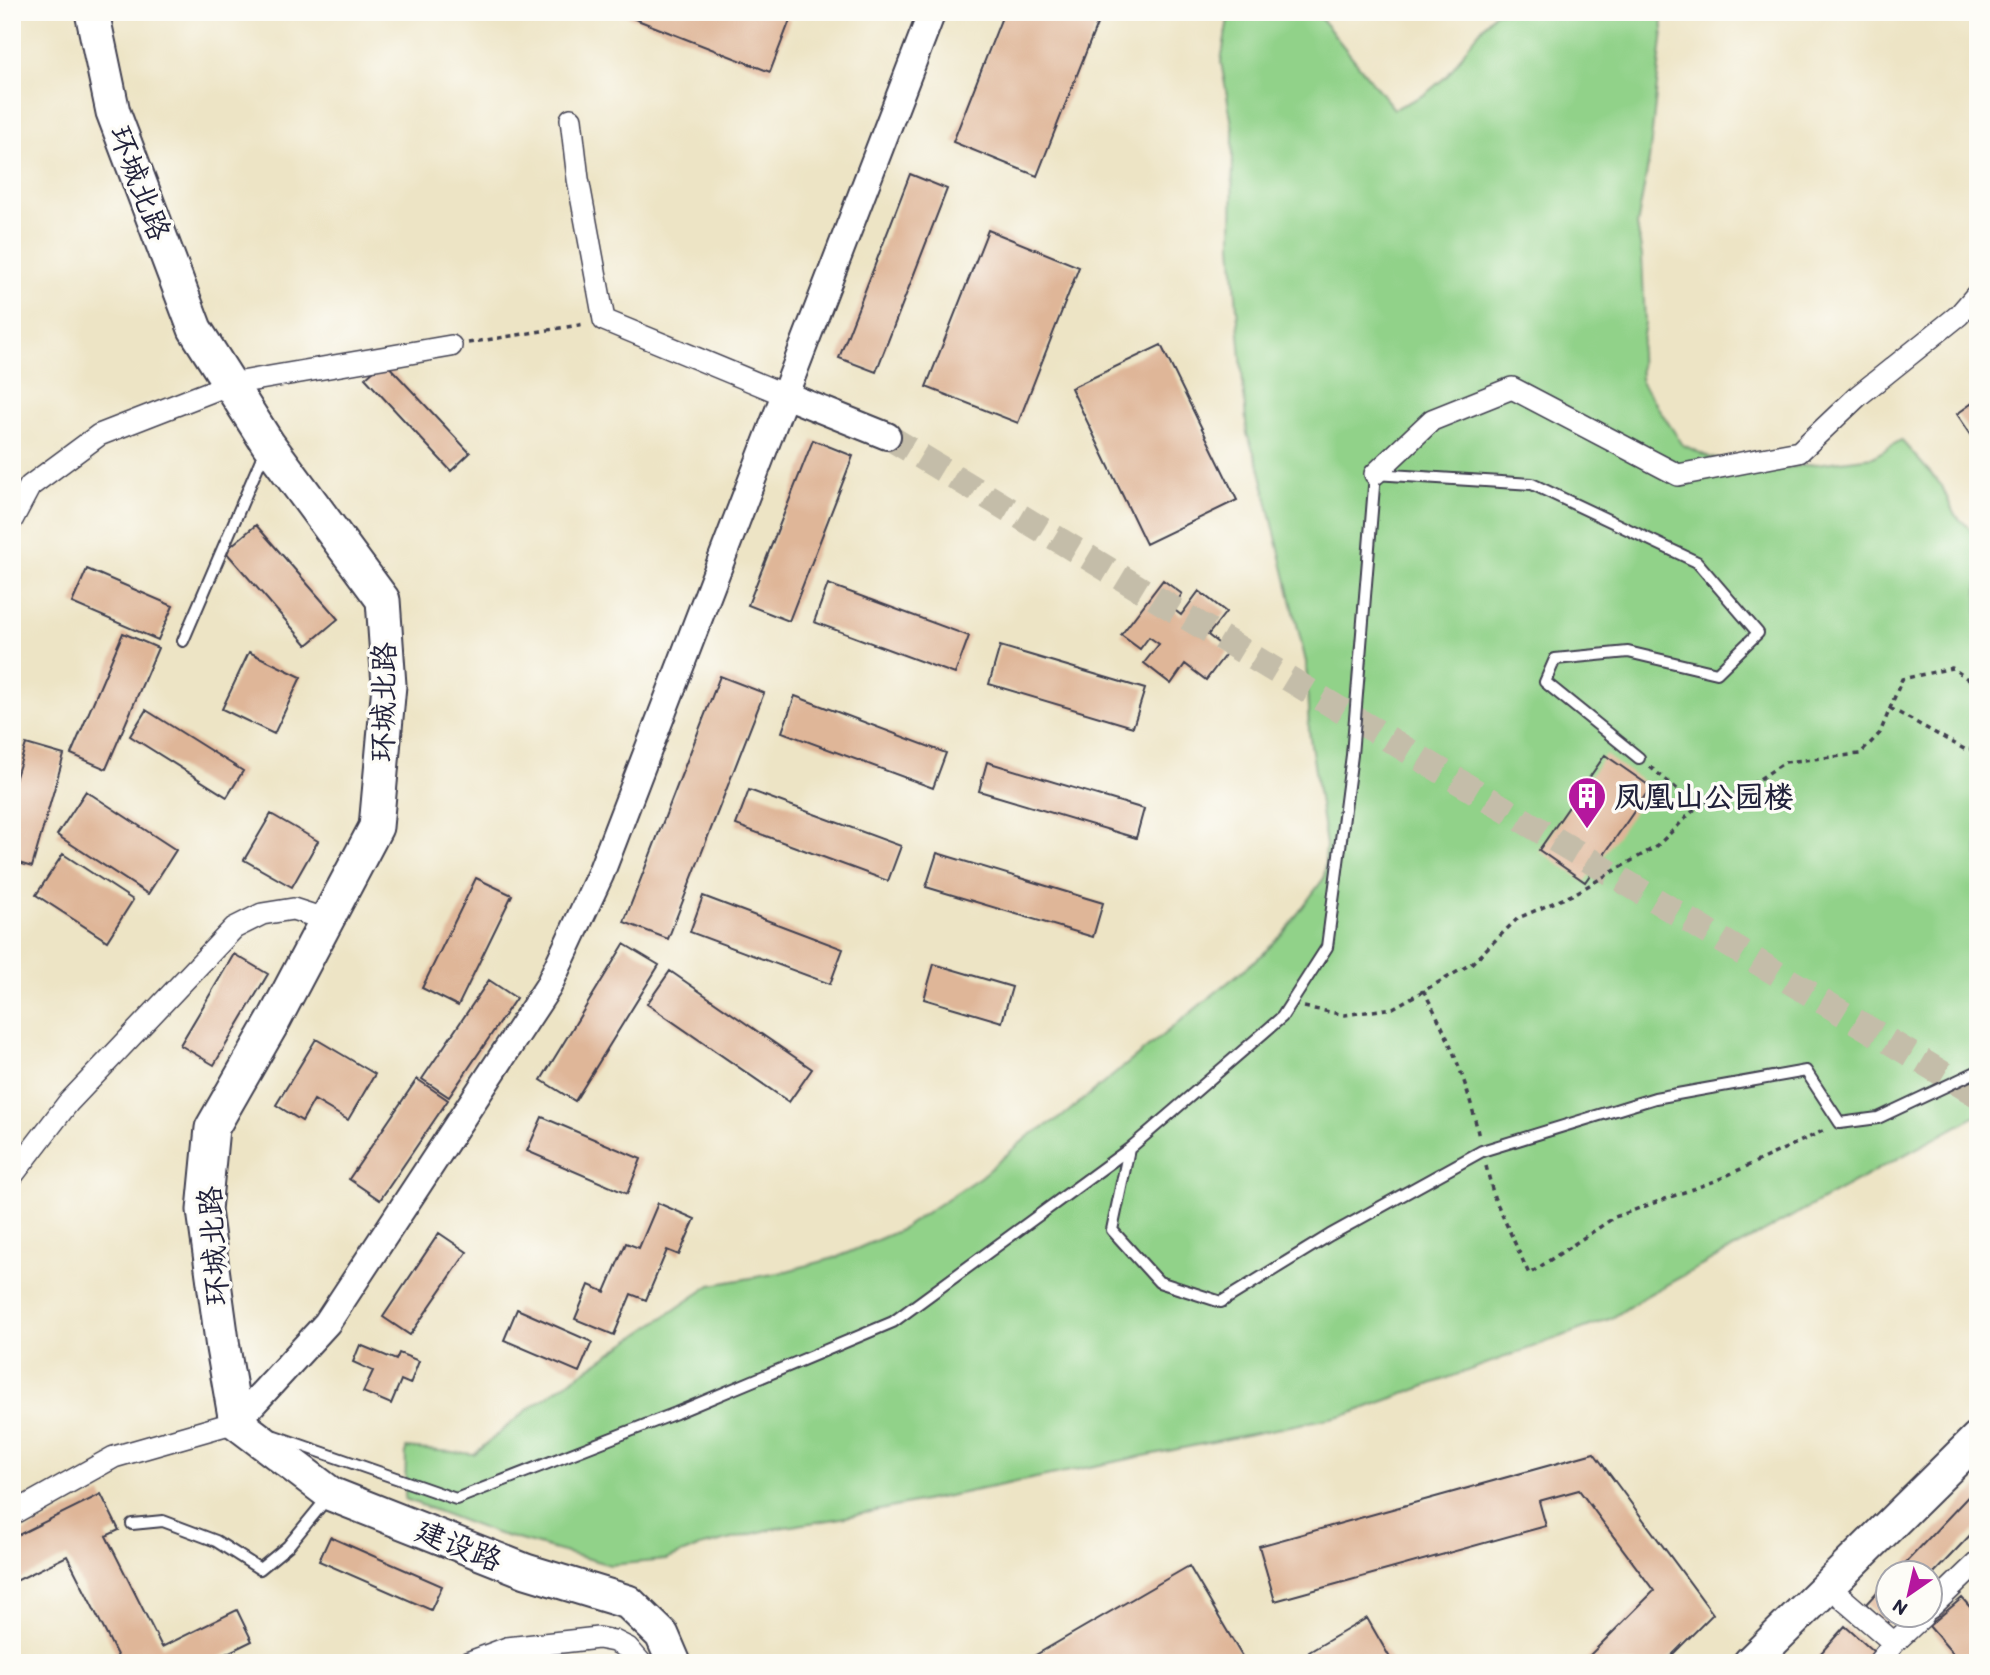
<svg xmlns="http://www.w3.org/2000/svg" width="1990" height="1675" font-family="Itim,'LXGW WenKai TC',sans-serif">
  <rect width="100%" height="100%" fill="#fdfcf7"/>
  <filter id="ink" filterUnits="userSpaceOnUse"><feTurbulence type="fractalNoise" baseFrequency=".0143" numOctaves="2"/><feDisplacementMap in="SourceGraphic" scale="14" xChannelSelector="R" yChannelSelector="G"/><feConvolveMatrix kernelMatrix="1 2 1 2 8 2 1 2 1" color-interpolation-filters="sRGB"/></filter>
  <filter id="wash" filterUnits="userSpaceOnUse"><feTurbulence type="fractalNoise" baseFrequency=".00686" numOctaves="4" result="noise"/><feDisplacementMap in="SourceGraphic" scale="28" xChannelSelector="R" yChannelSelector="G"/><feGaussianBlur stdDeviation="1.57" result="paint"/><feColorMatrix in="noise" values="0 0 0 0 0 0 0 0 0 0 0 0 0 0 0 0 0 1.4 0 .05"/><feComposite in="paint" operator="in"/></filter>
  <g filter="url(#wash)">
    <rect width="100%" height="100%" fill="#ede4c5"/>
    <path fill="#91d289" stroke="#5a7a62" stroke-width="2" d="M1229 12H1312L1319 16 1394 109 1424 95 1448 75 1470 43 1495 12H1662L1663 30 1649 160 1637 225 1642 256 1645 323 1640 353 1641 382 1683 445 1711 458 1776 469 1873 457 1901 440 1942 486 1954 514 1978 536V1115L1644 1297 1612 1318 1349 1414 836 1519 772 1529 696 1548 666 1560 610 1565 495 1533 405 1499 406 1448 474 1454 527 1410 711 1285 779 1273 838 1257 900 1230 980 1177 1030 1135 1063 1116 1263 954 1285 931 1324 878 1326 845 1309 731 1306 662 1259 466 1247 434 1232 245 1233 130 1221 62Z"/>
    <g id="blocks">
      <path fill="#dfb698" d="M617 12H769L790 20 770 72Z
        M1004 12H1082L1099 19 1037 176 953 142Z
        M910 174 947 189 876 372 839 358Z
        M988 230 1079 267 1018 423 926 387Z
        M1161 345 1237 500 1146 544 1071 388Z
        M384 361 470 453 451 471 365 378Z
        M1978 399V445L1957 414Z
        M813 440 853 456 789 621 748 605Z
        M256 525 338 619 307 645 225 551Z
        M87 569 173 606 158 640 72 603Z
        M1163 580 1182 594 1172 608 1181 615 1199 591 1226 612 1208 635 1228 651 1206 680 1185 664 1171 684 1144 663 1159 644 1149 637 1140 649 1121 635Z
        M828 584 969 636 955 674 814 622Z
        M123 633 158 648 106 769 71 754Z
        M1000 646 1145 689 1133 727 989 684Z
        M249 652 301 677 274 734 222 709Z
        M720 676 764 693 668 939 624 922Z
        M795 696 946 753 933 788 782 732Z
        M146 710 243 771 227 797 130 736Z
        M26 744 64 755 32 867 12 861V790Z
        M1605 755 1651 787 1585 882 1539 850Z
        M987 762 1144 809 1136 838 979 791Z
        M749 790 901 846 888 881 736 825Z
        M86 791 176 850 148 894 57 835Z
        M271 814 318 841 292 887 244 860Z
        M937 853 1103 903 1093 937 926 887Z
        M63 854 133 900 107 941 36 895Z
        M476 878 512 895 458 1006 422 988Z
        M703 896 843 949 830 984 690 932Z
        M624 944 659 965 575 1101 541 1080Z
        M234 954 268 974 214 1065 180 1045Z
        M934 964 1012 987 1002 1022 924 999Z
        M670 971 812 1069 789 1102 647 1004Z
        M489 980 516 998 449 1097 422 1079Z
        M316 1039 375 1074 348 1120 314 1100 302 1121 276 1105Z
        M417 1079 448 1100 380 1200 349 1179Z
        M542 1117 641 1159 627 1194 527 1151Z
        M658 1203 695 1219 679 1255 667 1250 646 1300 631 1294 614 1335 575 1319 589 1285 605 1292 626 1243 639 1248Z
        M439 1233 467 1252 410 1335 383 1317Z
        M517 1309 592 1342 579 1372 504 1340Z
        M360 1345 396 1360 399 1353 419 1361 410 1384 401 1380 391 1404 363 1392 373 1371 353 1362Z
        M1594 1453 1713 1614 1664 1663H1582L1654 1591 1579 1490 1539 1501 1546 1526 1275 1601 1259 1546Z
        M1978 1486V1527L1930 1577V1574H1895Z
        M101 1494 119 1530 106 1536 162 1647 237 1610 252 1641 207 1663H121L67 1556 12 1583V1538Z
        M330 1537 442 1586 431 1610 319 1561Z
        M1189 1566 1246 1663H1022Z
        M1888 1580V1616H1894L1887 1624 1866 1604Z
        M1962 1598 1978 1616V1663H1961L1929 1626Z
        M1367 1618 1393 1663H1315L1309 1652Z
        M1845 1626 1874 1652 1864 1663H1812Z"/>
    </g>
  </g>
  <g filter="url(#ink)">
    <use href="#blocks" fill-opacity="0" stroke="#403f50" stroke-width="2"/>
    <g fill="none" stroke-linecap="round" stroke-linejoin="round">
      <path stroke="#c4bda9" stroke-width="26" stroke-dasharray="26 13" stroke-linecap="butt" d="M887 436 1978 1095"/>
      <defs>
        <path id="service" d="M183 641 265 450
          M1129 1149 1282 1017 1327 947 1352 755 1375 474 1532 484 1697 562 1758 633 1717 673 1628 652 1555 659 1545 682 1639 758
          M275 1436 456 1499 676 1413 893 1322 1129 1149 1112 1230 1159 1282 1221 1302 1330 1235 1482 1151 1655 1098 1806 1071 1840 1123 1878 1118 1978 1071
          M132 1524 163 1521 216 1541 260 1569 288 1546 329 1496"/>
        <path id="minor" d="M571 119 578 179 604 320 785 395
          M1375 474 1432 420 1512 388 1678 475 1799 452 1858 396 1959 315 1978 293
          M12 520 30 486 99 435 230 384 451 346
          M12 1176 68 1103 234 928 262 914 293 909 327 920
          M12 1514 114 1457 236 1422
          M1843 1599 1894 1643 1923 1616
          M1930 1608 1978 1562
          M467 1663 507 1648 598 1638 614 1641 628 1648 641 1663
          M1878 1663 1894 1643"/>
        <path id="tertiary" d="M785 395 887 436
          M236 1422 327 1323 548 987 600 875 932 12"/>
        <path id="primary" d="M92 12 113 112 195 329 268 444 383 600 389 685 376 827 274 1020 212 1128 204 1210 223 1348 236 1422 331 1494 526 1571 628 1602 662 1635 674 1663
          M1750 1663 1978 1438"/>
      </defs>
      <use href="#service" stroke="#403f50" stroke-width="14"/>
      <use href="#minor" stroke="#403f50" stroke-width="24"/>
      <use href="#tertiary" stroke="#403f50" stroke-width="30"/>
      <use href="#primary" stroke="#403f50" stroke-width="37"/>
      <path stroke="#403f50" stroke-width="3.5" stroke-dasharray="5 5" stroke-linecap="butt" d="M468 343 585 324
        M1890 708 1966 750 1978 748
        M1650 767 1698 806 1743 790 1785 762 1860 754 1880 733 1902 679 1952 668 1978 686
        M1423 990C1449 1036 1469 1086 1479 1138
        M1304 1007 1345 1015 1393 1008 1471 964 1518 918 1574 894 1657 846 1698 806
        M1486 1166 1494 1197 1529 1274 1615 1217 1715 1181 1827 1129"/>
      <use href="#service" stroke="#fff" stroke-width="10"/>
      <use href="#minor" stroke="#fff" stroke-width="21"/>
      <use href="#tertiary" stroke="#fff" stroke-width="26"/>
      <use href="#primary" stroke="#fff" stroke-width="33"/>
    </g>
  </g>
  <defs>
    <symbol id="building-pin" viewBox="-11 -11 22 30"><path d="M0 17L-7.5 6A9.5 9.5 0 1 1 7.5 6Z" fill="#b5179e" stroke="#fdfcf7"/><path d="M-4-6H4V6H1V3H-1V6H-4ZM-2.5-4.3h1.7v1.8h-1.7ZM.8-4.3h1.7v1.8H.8ZM-2.5-1h1.7V.8h-1.7ZM.8-1h1.7V.8H.8Z" fill="#fff"/></symbol>
  </defs>
  <g fill-rule="evenodd">
    <use href="#building-pin" x="1565" y="774" width="44" height="60"/>
  </g>
  <g text-anchor="middle" dominant-baseline="central" stroke-width="7" stroke-linejoin="round" paint-order="stroke">
    <g font-size="30" fill="#22223b" stroke="#fdfcf7">
      <text transform="translate(140 183) rotate(69)">环城北路</text>
      <text transform="translate(383 702) rotate(-89)">环城北路</text>
      <text transform="translate(213 1246) rotate(-94)">环城北路</text>
      <text transform="translate(459 1545) rotate(22)">建设路</text>
    </g>
    <g font-size="30" font-weight="bold" fill="#22223b" stroke="#fdfcf7" text-anchor="start">
      <text x="1614" y="796">凤凰山公园楼</text>
    </g>
  </g>
  <rect width="1990" height="1675" fill="none" stroke="#fdfcf7" stroke-width="42"/>
  <g transform="translate(1909 1594) rotate(214)"><circle r="33" fill="#fdfcf7" stroke="#a5a5ac" stroke-width="2"/>
  <path d="M0-5L12 26L0 18L-12 26Z" fill="#b5179e"/>
  <text y="-10" font-size="19" font-weight="bold" text-anchor="middle" fill="#22223b">N</text>
  </g>
</svg>
